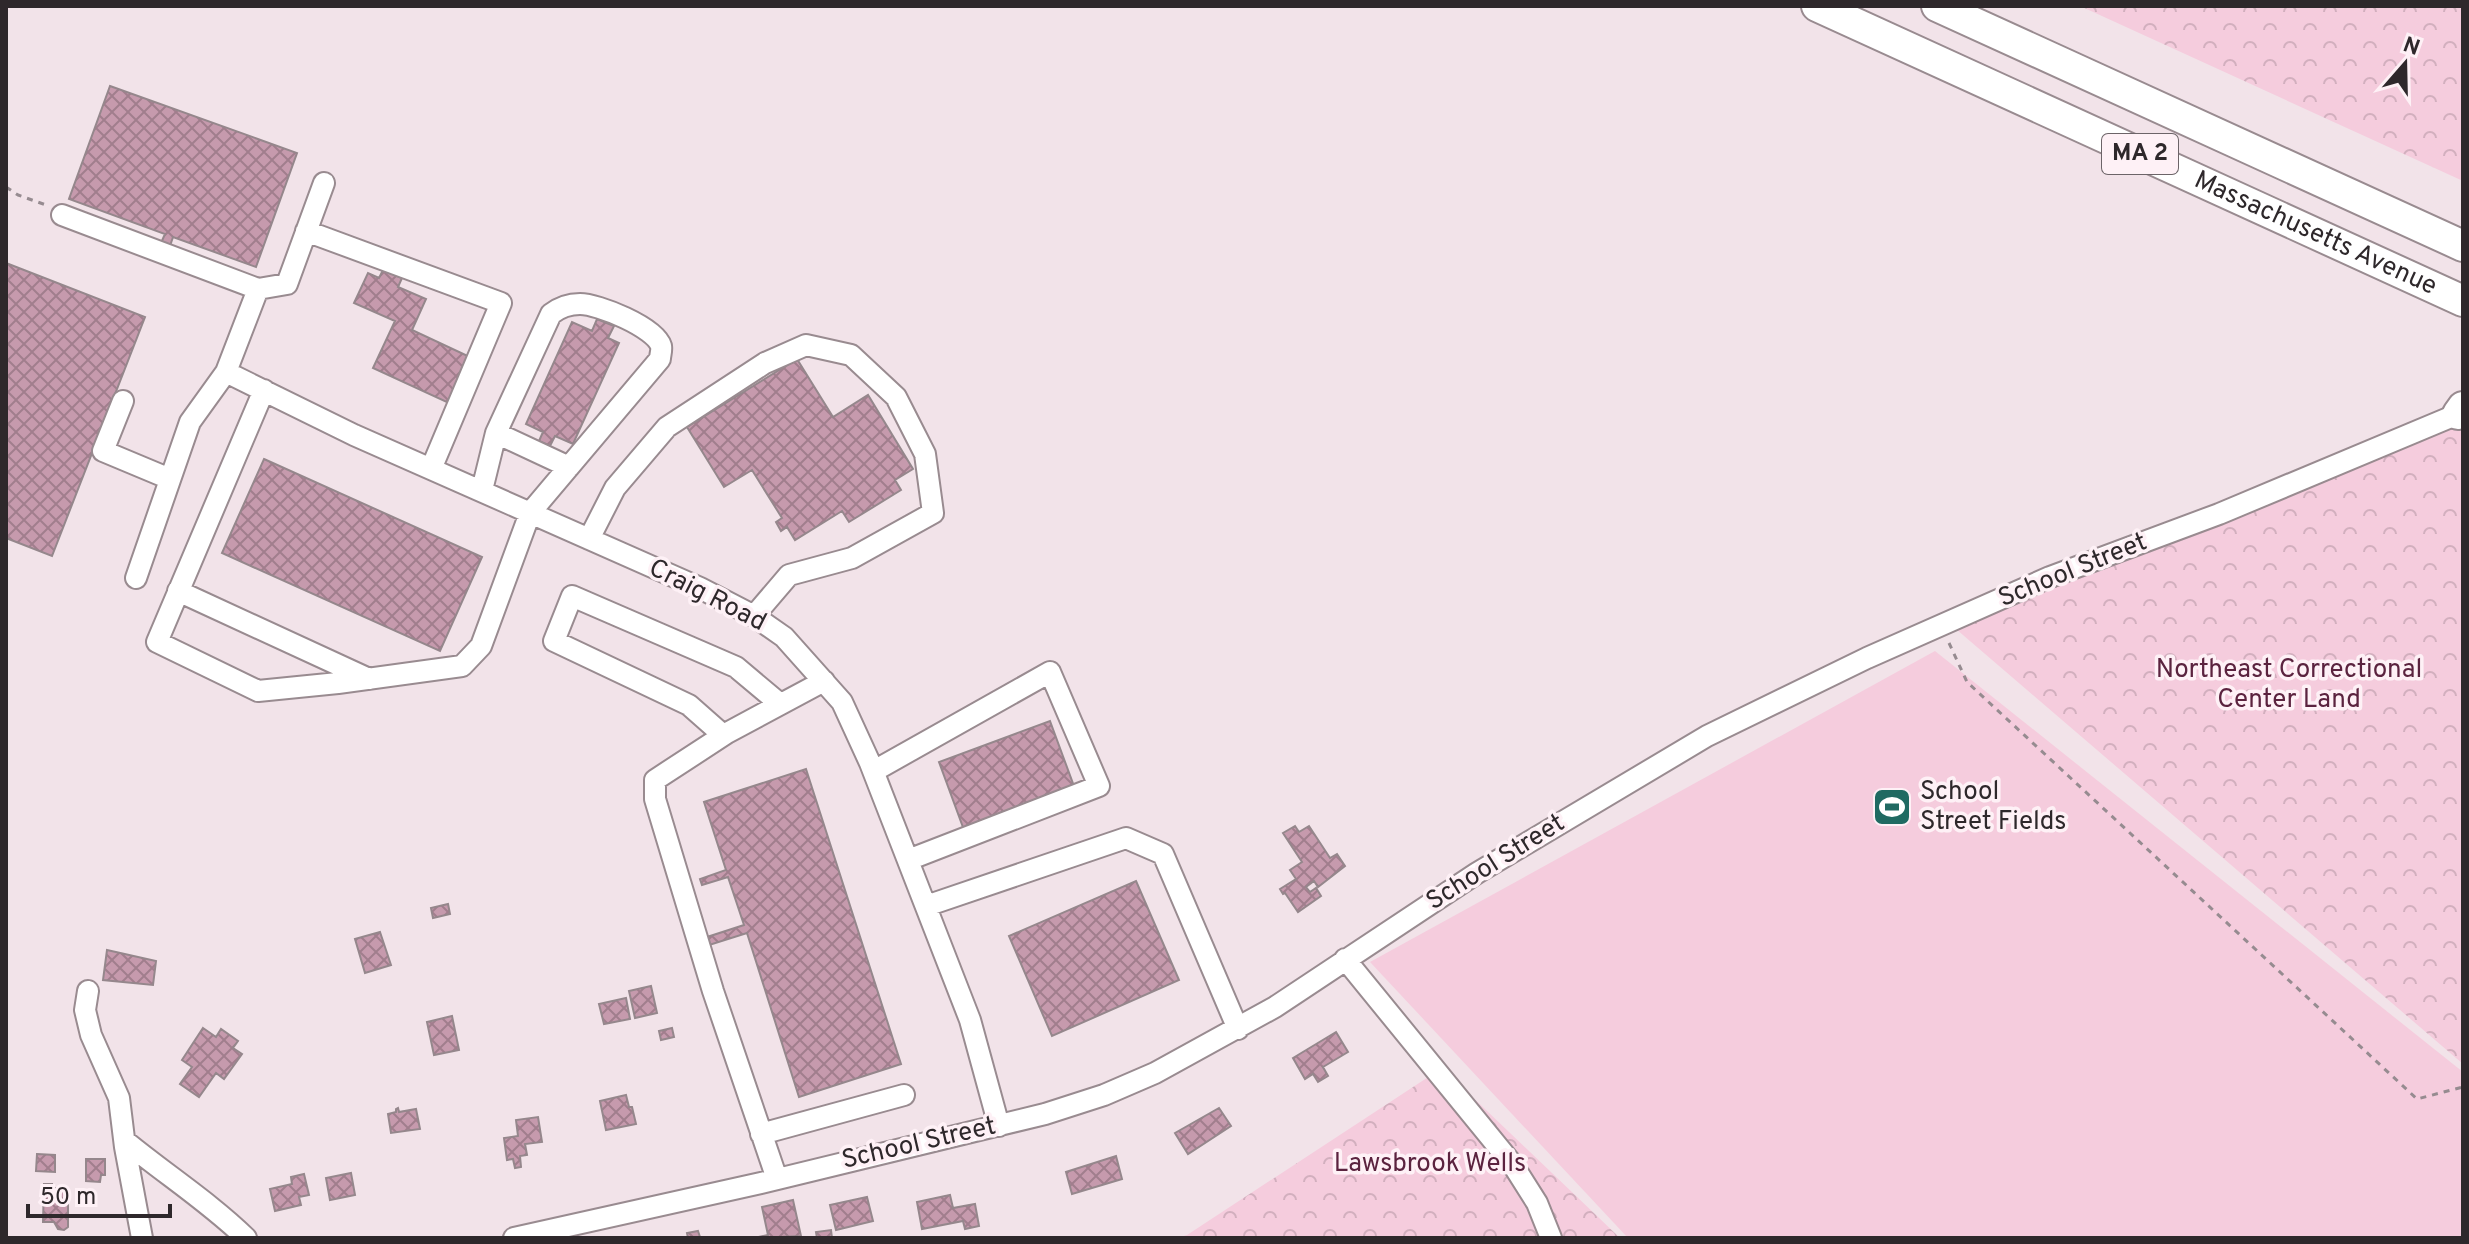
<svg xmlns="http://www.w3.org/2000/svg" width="2469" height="1244" font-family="Overpass,sans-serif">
  <defs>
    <pattern id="park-crowns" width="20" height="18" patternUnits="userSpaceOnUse" patternTransform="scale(2)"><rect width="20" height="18" fill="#f5ccdd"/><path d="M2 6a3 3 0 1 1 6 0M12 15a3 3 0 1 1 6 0" fill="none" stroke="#d2afbe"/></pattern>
    <pattern id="building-cross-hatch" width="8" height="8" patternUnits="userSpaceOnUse" patternTransform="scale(2)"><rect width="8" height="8" fill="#c69aad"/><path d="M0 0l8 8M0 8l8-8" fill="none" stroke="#a17e8d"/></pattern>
  </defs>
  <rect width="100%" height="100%" fill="#f2e3e9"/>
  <path fill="url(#park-crowns)" d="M2080 6H2463V181Z
    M2463 421V1064L1949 623 2241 516 2452 428Z
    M1442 1068 1620 1238H1177L1187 1235Z"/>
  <path fill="#f5ccdd" d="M1935 651 2463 1072V1238H1628L1370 962Z"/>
  <path fill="url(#building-cross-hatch)" stroke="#95878c" stroke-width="2" d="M110 86 297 153 256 267 173 237 170 246 161 243 165 234 69 199Z
    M6 263 145 317 52 556 6 538Z
    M383 270 402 278 398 287 426 299 412 330 472 358 451 404 373 368 395 321 354 303 368 273 379 278Z
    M597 319 614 326 608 338 619 343 573 444 555 436 550 446 539 441 543 432 526 424 572 322 592 331Z
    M797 359 833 417 868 395 913 469 895 480 901 490 849 522 842 511 795 540 787 527 781 531 776 522 782 518 752 470 724 487 687 427Z
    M264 459 482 557 440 651 222 553Z
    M1050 721 1075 789 964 830 939 762Z
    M806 769 901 1064 799 1097 747 933 706 946 704 938 744 925 728 877 702 885 700 879 726 870 704 802Z
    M1295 826 1299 832 1309 826 1330 858 1337 854 1345 866 1318 887 1314 881 1306 887 1310 892 1316 888 1321 896 1298 912 1285 893 1283 894 1280 889 1296 879 1290 870 1302 862 1283 833Z
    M1136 881 1179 980 1052 1036 1009 936Z
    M448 904 450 914 433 918 431 908Z
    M380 932 391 965 365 973 355 939Z
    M107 950 156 961 153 985 103 980Z
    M651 986 657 1013 635 1018 629 991Z
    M626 998 630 1019 604 1024 599 1004Z
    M452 1016 459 1050 434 1055 427 1022Z
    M203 1028 216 1037 221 1029 238 1041 233 1048 242 1054 224 1079 216 1073 199 1097 180 1084 192 1067 182 1060Z
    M672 1028 674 1037 661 1040 659 1031Z
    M1336 1032 1348 1052 1323 1067 1328 1076 1318 1082 1313 1074 1305 1079 1293 1058Z
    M626 1095 629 1107H632L636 1124 606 1130 600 1101Z
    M398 1108 399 1112 416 1109 420 1129 391 1133 388 1114 396 1112V1109Z
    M1219 1108 1231 1126 1188 1154 1175 1133Z
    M538 1117 542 1142 525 1144 527 1155 520 1156 521 1167 515 1168 513 1159 507 1160 504 1138 518 1136 516 1120Z
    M37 1154 55 1155V1172L36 1171Z
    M1116 1156 1122 1179 1072 1194 1066 1172Z
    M86 1159H105V1175H101L100 1182 86 1181Z
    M351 1173 355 1195 330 1200 326 1178Z
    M304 1174 309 1195 299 1197 301 1205 275 1211 270 1189 292 1184 291 1177Z
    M44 1184H52V1188H68V1227L64 1230 58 1229 54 1222H43Z
    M950 1195 953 1208 975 1204 979 1226 965 1229 963 1221 922 1229 917 1202Z
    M867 1197 873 1221 836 1230 830 1205Z
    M793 1200 801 1236 754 1238 768 1235 762 1207Z
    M831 1230 832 1238H817L816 1232Z
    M698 1231 700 1237 703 1238H688L687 1233Z"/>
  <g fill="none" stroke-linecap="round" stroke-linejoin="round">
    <defs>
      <path id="minor" d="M62 215 258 289 226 372 190 422 136 578
        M306 231 501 303 431 469
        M258 289 287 284 324 183
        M226 372 354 435 700 588 754 616 784 637 842 702 870 763 970 1020 999 1126
        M264 390 157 642 258 691 338 683 462 666 481 646 530 513 660 359C660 355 662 350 661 346 655 327 598 304 580 304 568 304 560 307 551 314L496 433 482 490
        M123 401 103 451 170 479
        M496 433 569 467
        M589 539 615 488 667 427 765 363 806 345 851 355 896 397 925 454 933 513 852 558 789 575 754 616
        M178 591 369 679
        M723 735 689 705 554 641 572 596 736 667 780 704
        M874 771 1050 672 1099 786 908 860
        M926 906 1126 838 1163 854 1238 1029
        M1345 959 1513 1165 1537 1203 1551 1238
        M88 991 85 1010 91 1035 119 1098 125 1147 142 1238
        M761 1134 904 1095
        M125 1141C165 1174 209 1202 246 1238
        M777 1179 713 991 655 799V780L727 733 824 681
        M514 1238 761 1183 1045 1114 1104 1095 1155 1073 1275 1007 1477 873 1707 736 1867 658 2050 577 2219 514 2458 414"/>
      <g id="highway">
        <path id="s1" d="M1817 6 2463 301"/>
        <path d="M1937 6 2463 246"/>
        <path d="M2458 414 2463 407"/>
      </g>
    </defs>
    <use href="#minor" stroke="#998b90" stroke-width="24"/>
    <use href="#highway" stroke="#998b90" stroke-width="34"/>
    <path stroke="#968b90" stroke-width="3" stroke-dasharray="6 6" stroke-linecap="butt" d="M6 187 18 195 46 205
      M1949 643 1967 682 2417 1099 2463 1087"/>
    <use href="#minor" stroke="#fff" stroke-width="20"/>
    <use href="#highway" stroke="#fff" stroke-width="30"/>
  </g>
  <defs>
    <symbol id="stadium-square" viewBox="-11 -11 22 22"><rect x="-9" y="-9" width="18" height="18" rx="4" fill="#206a62" stroke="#fef1f6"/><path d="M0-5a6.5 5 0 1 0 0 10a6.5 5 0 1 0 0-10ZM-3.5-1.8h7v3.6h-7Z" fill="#fff"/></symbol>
  </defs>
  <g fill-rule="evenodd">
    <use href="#stadium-square" x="1870" y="785" width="44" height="44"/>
  </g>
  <g text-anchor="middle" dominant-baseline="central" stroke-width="7" stroke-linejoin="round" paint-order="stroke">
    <rect fill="#fef1f6" stroke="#6c6468" stroke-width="2" x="2102" y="134" width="76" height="40" rx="6"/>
    <g font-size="24" font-weight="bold" fill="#2e282b">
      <text x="2140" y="154">MA 2</text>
    </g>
    <g font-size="26" fill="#2e282b" stroke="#fef1f6">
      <text stroke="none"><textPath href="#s1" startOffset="548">Massachusetts Avenue</textPath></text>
      <text transform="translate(2073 571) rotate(-22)">School Street</text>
      <text transform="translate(707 596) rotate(27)">Craig Road</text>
      <text transform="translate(1496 863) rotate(-32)">School Street</text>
      <text transform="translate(919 1144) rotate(-13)">School Street</text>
    </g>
    <g font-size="26" fill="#5b233f" stroke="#fef1f6">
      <text x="2289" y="670">Northeast Correctional<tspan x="2289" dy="30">Center Land</tspan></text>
      <text x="1430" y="1164">Lawsbrook Wells</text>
    </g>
    <g font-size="26" fill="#2e282b" stroke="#fef1f6" text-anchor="start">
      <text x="1920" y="792">School<tspan x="1920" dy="30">Street Fields</tspan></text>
    </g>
  </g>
  <rect width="2469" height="1244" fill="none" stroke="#2e282b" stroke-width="16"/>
  <g transform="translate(2405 64) rotate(20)" stroke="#fef1f6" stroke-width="6" paint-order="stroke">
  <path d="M0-6L14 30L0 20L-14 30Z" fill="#2e282b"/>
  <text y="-12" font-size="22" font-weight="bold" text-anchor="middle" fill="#2e282b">N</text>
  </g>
  <path d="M28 1204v12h142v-12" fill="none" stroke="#2e282b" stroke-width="4"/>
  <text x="40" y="1204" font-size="24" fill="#2e282b" stroke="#fef1f6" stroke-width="6" paint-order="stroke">50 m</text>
</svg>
